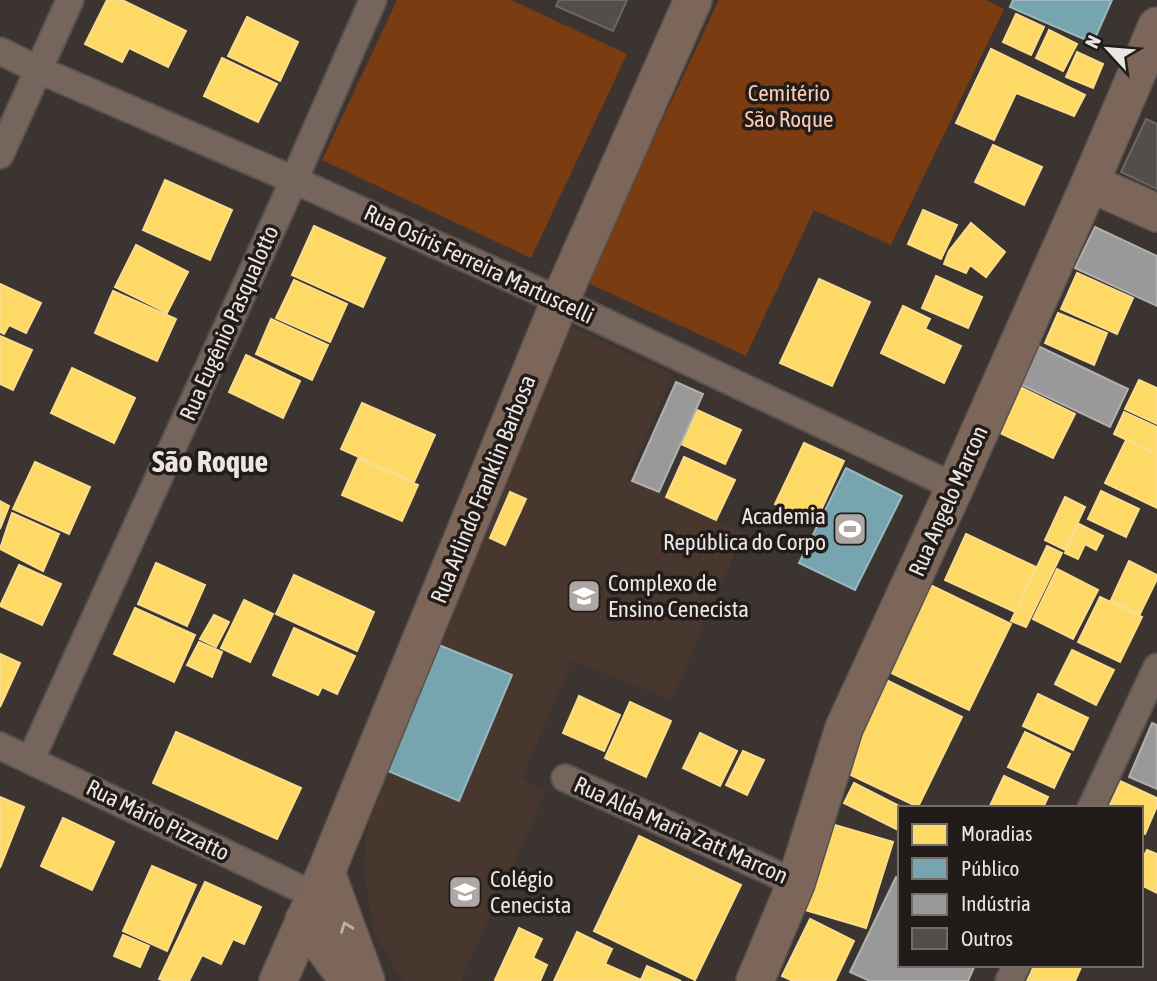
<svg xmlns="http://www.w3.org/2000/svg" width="1157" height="981" font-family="'Asap Condensed',sans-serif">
  <rect width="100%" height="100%" fill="#3b3431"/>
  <path fill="#47372e" d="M567 324 673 375 627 479 744 533 671 700 572 660 522 779 546 791 461 981H404L397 972 374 931 363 867 374 781Z"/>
  <path fill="#7a3c10" d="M397 0H511L627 54 531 258 322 160Z
    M719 0H986L1004 9 891 245 814 210 746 356 586 282Z"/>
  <path fill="#ffd966" stroke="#fadd8b" stroke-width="2" d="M107 0H122L186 31 168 67 129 48 122 62 85 44Z
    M1016 14 1044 27 1031 55 1003 42Z
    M247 17 298 42 280 81 228 56Z
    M1049 30 1077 44 1063 71 1036 58Z
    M991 49 1085 95 1074 116 1016 93 994 140 956 123Z
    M1077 52 1103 64 1093 88 1066 77Z
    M222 58 277 84 258 122 204 96Z
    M993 145 1042 167 1024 205 975 182Z
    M165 180 232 210 210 260 143 230Z
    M923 210 957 225 941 259 908 244Z
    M971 223 1005 252 986 277 970 265 966 273 944 264 949 251Z
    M314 226 385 258 363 307 292 275Z
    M136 245 188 272 167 313 115 287Z
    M1077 273 1133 298 1117 334 1061 309Z
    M936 276 982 297 968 328 922 308Z
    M819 279 870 302 832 386 780 363Z
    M294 280 347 304 330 342 276 318Z
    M0 284 41 303 26 333 9 325 4 334 0 332Z
    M113 291 176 319 157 361 95 333Z
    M903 306 930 319 925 329 961 346 944 383 881 353Z
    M1058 313 1107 333 1094 365 1045 343Z
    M271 319 328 345 312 380 256 354Z
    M0 336 32 350 13 390 0 384Z
    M246 355 300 381 283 418 229 392Z
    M72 368 135 398 114 443 51 413Z
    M1139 380 1157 388V424L1125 409Z
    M1020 387 1075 414 1053 458 998 432Z
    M362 403 435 435 414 482 341 449Z
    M697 410 741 430 725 464 681 444Z
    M1124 412 1157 427V454L1114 434Z
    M1126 440 1157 455V508L1105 483Z
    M804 443 844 461 815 523 775 504Z
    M684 457 735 480 716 520 666 497Z
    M358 459 418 485 402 521 342 495Z
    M35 462 90 487 69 534 13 509Z
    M1101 491 1139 509 1126 537 1088 519Z
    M510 492 526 499 505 545 490 538Z
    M1065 497 1085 507 1065 550 1045 540Z
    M0 501 9 506 0 529Z
    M12 513 59 534 43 571 0 549Z
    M1079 524 1103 536 1096 550 1085 544 1078 559 1065 553Z
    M966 534 1036 567 1015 612 945 580Z
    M1047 546 1062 553 1026 627 1011 621Z
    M1129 561 1157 575V579L1140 614 1111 600Z
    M156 563 205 585 187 626 138 604Z
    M19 565 61 584 42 625 0 606Z
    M1057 569 1098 590 1073 639 1033 619Z
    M294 575 374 612 357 651 276 614Z
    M924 582 1011 624 969 710 883 669Z
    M1100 597 1142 617 1120 662 1078 642Z
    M244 600 273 614 250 662 221 648Z
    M135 608 195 635 174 682 114 654Z
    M214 615 229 622 216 647 200 639Z
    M294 628 355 656 337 694 322 687 318 695 273 675Z
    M199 642 222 652 212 677 187 665Z
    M1072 650 1114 670 1096 705 1055 684Z
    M0 654 20 663 0 707Z
    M880 677 962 717 918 807 836 768Z
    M1038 694 1088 718 1073 750 1023 726Z
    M579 696 620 715 604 751 563 733Z
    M630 702 671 721 646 777 605 758Z
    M176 732 301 788 277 839 153 783Z
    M1025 732 1070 754 1054 788 1008 767Z
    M700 733 737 751 720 786 683 768Z
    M743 751 764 760 747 795 726 785Z
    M1004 776 1048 797 1043 808H989Z
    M1120 781 1157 798V806L1145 834 1141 832V808H1108Z
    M854 783 903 808H900V831L844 803Z
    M0 797 24 807 0 868Z
    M63 818 114 842 92 890 41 866Z
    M828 823 893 842 866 928 802 909Z
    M639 836 741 885 695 980 594 931Z
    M1147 850 1157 854V893L1141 885V861Z
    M152 866 196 885 167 951 123 931Z
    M205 882 261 907 244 944 233 939 221 964 202 955 189 981H165L159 979Z
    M810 919 854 941 835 981H793L782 976Z
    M519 928 542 939 533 958 547 965 540 981H497L495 980Z
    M577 932 612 949 605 964 641 980 647 966 681 981H554Z
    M123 935 149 946 140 967 114 956Z
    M1034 965H1082L1075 981H1027Z"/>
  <path fill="#76a5af" stroke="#9ab8be" stroke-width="2" d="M1013 0H1112L1093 43 1010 7Z
    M846 468 902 496 855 590 799 563Z
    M434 643 512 675 459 801 381 768Z"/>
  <path fill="#999" stroke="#b2b0af" stroke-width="2" d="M1095 227 1157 256V306L1075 268Z
    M1038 346 1128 389 1110 427 1020 384Z
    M676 382 703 394 659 492 632 481Z
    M1152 723 1157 725V789L1129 777Z
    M896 877 900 879V965H975L968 981H870L850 972Z"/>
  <path fill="#534d4b" stroke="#6c6764" stroke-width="2" d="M559 0H627L613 31 556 6Z
    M1146 119 1157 124V189L1121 172Z"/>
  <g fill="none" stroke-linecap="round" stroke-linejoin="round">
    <defs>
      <path id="street" d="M0 51 39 70 294 180 560 301 955 487
        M0 155 70 0
        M0 746 316 896
        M31 759 294 180 373 0
        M565 778 796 883
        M1091 808 1157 667
        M1009 981 1017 965"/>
      <path id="secondary" d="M1090 183 1157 213
        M326 872 366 981
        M304 920 333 960 350 981
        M278 981 326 872 560 301 693 0
        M755 981 796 883 844 728 955 487 1090 183 1157 26"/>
    </defs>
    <use href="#street" stroke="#57514e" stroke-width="30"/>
    <use href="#secondary" stroke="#57514e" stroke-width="40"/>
    <use href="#street" stroke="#75655c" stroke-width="26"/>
    <use href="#secondary" stroke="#7c665a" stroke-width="37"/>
  </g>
  <defs><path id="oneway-chevron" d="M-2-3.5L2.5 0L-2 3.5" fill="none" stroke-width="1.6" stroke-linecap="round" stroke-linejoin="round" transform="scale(1.75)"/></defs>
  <use stroke="#c0b2ab" href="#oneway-chevron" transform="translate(346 927) rotate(-110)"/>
  <defs>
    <symbol id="stadium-square" viewBox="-11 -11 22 22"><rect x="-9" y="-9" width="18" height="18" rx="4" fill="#afa7a3" stroke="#211c19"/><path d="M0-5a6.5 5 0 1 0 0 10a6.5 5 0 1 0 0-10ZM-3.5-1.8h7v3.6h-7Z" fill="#fff"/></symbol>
    <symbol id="university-square" viewBox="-11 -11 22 22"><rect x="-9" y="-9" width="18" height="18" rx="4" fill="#afa7a3" stroke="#211c19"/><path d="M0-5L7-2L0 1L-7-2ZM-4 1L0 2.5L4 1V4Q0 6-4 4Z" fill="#fff"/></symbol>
    <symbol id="school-square" viewBox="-11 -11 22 22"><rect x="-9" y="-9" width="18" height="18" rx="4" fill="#afa7a3" stroke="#211c19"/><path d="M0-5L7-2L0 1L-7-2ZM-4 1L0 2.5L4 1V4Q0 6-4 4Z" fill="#fff"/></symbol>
  </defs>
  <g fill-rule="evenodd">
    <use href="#stadium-square" x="831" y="510" width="38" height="38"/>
    <use href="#university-square" x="565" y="577" width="38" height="38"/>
    <use href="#school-square" x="446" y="873" width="38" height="38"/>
  </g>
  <g text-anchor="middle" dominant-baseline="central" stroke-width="7" stroke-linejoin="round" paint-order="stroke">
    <g font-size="23" fill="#facbb3" stroke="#211c19">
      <text x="789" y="93">Cemitério<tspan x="789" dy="26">São Roque</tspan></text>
    </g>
    <g font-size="23" fill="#ede5e1" stroke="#211c19">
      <text transform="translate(479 264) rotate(25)">Rua Osíris Ferreira Martuscelli</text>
      <text transform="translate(229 323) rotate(-66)">Rua Eugênio Pasqualotto</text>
      <text transform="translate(483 489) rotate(-68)">Rua Arlindo Franklin Barbosa</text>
      <text transform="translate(948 501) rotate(-66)">Rua Angelo Marcon</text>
      <text transform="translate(158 820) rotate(26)">Rua Mário Pizzatto</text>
      <text transform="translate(681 830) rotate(24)">Rua Alda Maria Zatt Marcon</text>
    </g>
    <g font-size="23" fill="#ede5e1" stroke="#211c19" text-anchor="start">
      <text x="826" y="516" text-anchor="end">Academia<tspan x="826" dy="26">República do Corpo</tspan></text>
      <text x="608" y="583">Complexo de<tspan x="608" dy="26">Ensino Cenecista</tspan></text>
      <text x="490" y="879">Colégio<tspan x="490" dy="26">Cenecista</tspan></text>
    </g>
    <g font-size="30" font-weight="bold" fill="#ede5e1" stroke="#211c19">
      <text x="210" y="461">São Roque</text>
    </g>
  </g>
  <rect x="898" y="806" width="245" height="161" fill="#211c19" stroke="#736c69" stroke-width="2"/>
  <rect x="912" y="824" width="35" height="21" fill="#ffd966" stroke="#736c69" stroke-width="2"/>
  <text x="961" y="841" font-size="21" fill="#ede5e1">Moradias</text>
  <rect x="912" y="858" width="35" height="21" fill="#76a5af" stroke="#736c69" stroke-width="2"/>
  <text x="961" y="876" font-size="21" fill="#ede5e1">Público</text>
  <rect x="912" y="894" width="35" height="21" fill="#999999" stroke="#736c69" stroke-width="2"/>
  <text x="961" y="911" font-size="21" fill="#ede5e1">Indústria</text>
  <rect x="912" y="928" width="35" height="21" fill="#534d4b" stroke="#736c69" stroke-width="2"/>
  <text x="961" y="946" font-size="21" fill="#ede5e1">Outros</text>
  <g transform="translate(1108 49) rotate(296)" stroke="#211c19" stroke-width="5" paint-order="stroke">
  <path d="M0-5L12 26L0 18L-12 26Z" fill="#ede5e1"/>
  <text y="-10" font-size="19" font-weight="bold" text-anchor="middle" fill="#ede5e1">N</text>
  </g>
</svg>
